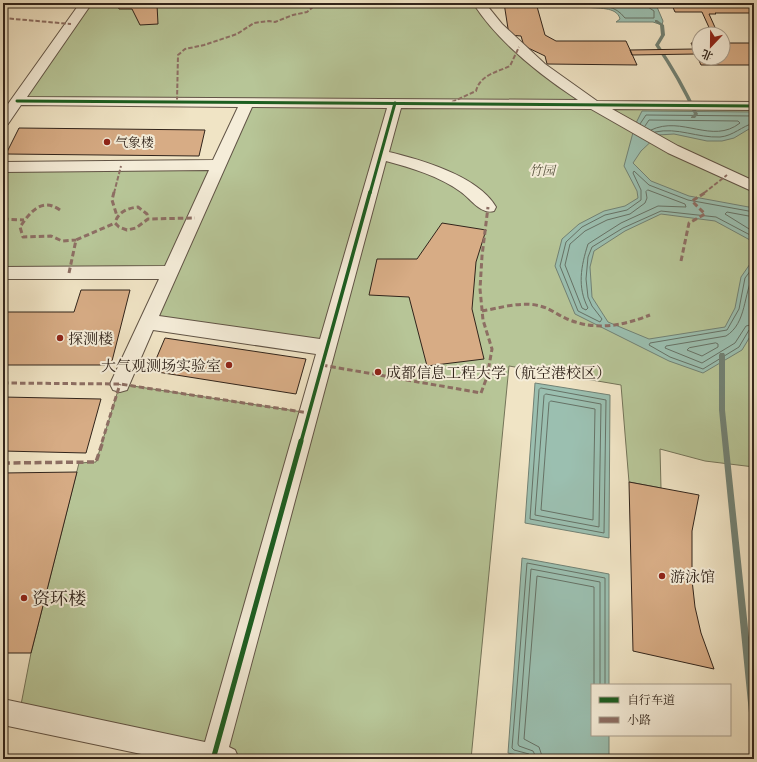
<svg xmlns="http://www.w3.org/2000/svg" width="757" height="762" font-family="'Gentium Book Plus','Noto Serif SC',serif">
  <rect width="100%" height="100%" fill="#f0e4c5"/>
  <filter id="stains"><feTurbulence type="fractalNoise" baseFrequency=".005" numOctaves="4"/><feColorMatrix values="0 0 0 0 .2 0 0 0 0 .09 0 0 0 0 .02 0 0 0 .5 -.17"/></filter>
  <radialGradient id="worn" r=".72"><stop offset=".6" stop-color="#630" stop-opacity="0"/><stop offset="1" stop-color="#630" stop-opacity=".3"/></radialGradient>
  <path fill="#b7c597" stroke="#747459" d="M86 3H479L512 40 596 105 754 106V467L705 461 660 449 661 488 629 482 621 385 509 366 471 759H226L19 715 31 653 79 463 96 462 120 384 309 413 327 348 148 322 170 272 3 273V167L219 165 247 103 17 101Z"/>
  <path fill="#9bbfb0" stroke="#718174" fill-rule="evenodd" d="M584 3H646L657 7 663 21 662 25 653 22H616L620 19C617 6 597 9 586 7Z
    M642 111 754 112V126L734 138 722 141H707L674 134 658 135 641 151 633 163 651 181 689 196 754 208V330L742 350 703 373 669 361 575 314 555 266 562 239 579 224 604 211 625 206 638 198 637 191 624 166 635 125ZM661 214 715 221 750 240 752 253 750 264 741 277 735 308 725 327 649 339 608 322 592 297 590 267 594 251 625 231Z
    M535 383 610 395 609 538 525 523Z
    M522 558 609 574V685H592V735H609V759H537L508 753Z"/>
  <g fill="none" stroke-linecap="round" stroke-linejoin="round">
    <path stroke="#667266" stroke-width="1" d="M588 3C603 6 615 5 625 18H654V11L648 7 647 3
      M640 124 646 115 754 116
      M645 126 649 120 738 121 740 123C712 145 682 115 651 130
      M655 132C678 127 697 138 720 137 733 136 742 126 754 123
      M648 190 685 204 686 207 658 206 621 223 588 244C581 266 577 287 588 308L586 310 582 308 565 265 570 244 585 231 607 220 630 214 645 203 647 198 646 192Z
      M754 212 688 200 649 185 634 171 633 173 641 190V200L627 210 605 215 582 227 566 242 560 266 578 311 600 322 602 319 592 306 588 297 586 279 588 257 592 247 623 228 661 211 716 217 752 236 754 239
      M754 217 727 212 725 214 754 232
      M754 266 745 278 739 309 727 330 650 343 649 345 670 357 703 369 739 347 749 330 754 329
      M754 274C743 294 747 323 726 336L666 346 665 348 702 363 735 343 746 326 754 324
      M716 343 718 344V347L702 356 687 350 689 348Z
      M541 388 606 400 604 533 530 519 539 390Z
      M546 394 601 404 599 527 535 515 544 396Z
      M551 401 595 409 593 520 541 510 549 403Z
      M532 759 529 754 514 750 512 748 527 563 605 578V685
      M537 759 533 751 519 746 518 744 531 569 600 582V685
      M543 759 539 747 524 739 537 576 594 587V685"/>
    <path fill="#718174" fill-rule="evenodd" d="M655 20H657L664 25 665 35 659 45C674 67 687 90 698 114L695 118H691V117L694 114C683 90 670 67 655 45L661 35 660 25 655 22Z
      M720 353H724L725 355V410L754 685V727L751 726 750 723 719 410V355Z"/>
  </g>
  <path fill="#d7ac85" stroke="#31241b" d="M117 3H149L157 5 158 24 140 25 132 9H119Z
    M504 3H536L545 35 556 41H626L637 65 547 64 545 56 524 46 521 36 509 35Z
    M671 3H754V13H715L716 14H709L718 34H712L702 12H675Z
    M691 43H699V58H723V43H754V65H701Z
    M694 49 696 54 632 55 630 50Z
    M19 128 205 130 199 156 6 154Z
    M442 223 486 230 476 262 472 309 484 359 427 366 409 297 369 295 377 259H417Z
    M81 290H130L111 365H3V312H74Z
    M165 338 306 359 296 394 151 371Z
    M3 397 101 399 86 453 3 451Z
    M77 472 31 653H3V544L7 529H3V473Z
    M629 482 699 495 692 531V580L695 607 701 633 714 669 633 651Z"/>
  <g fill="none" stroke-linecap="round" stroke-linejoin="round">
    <defs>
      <path id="minor" d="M80 3H92L27 97 578 100C540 75 498 42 473 3H485L502 24 545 64 597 101 754 102V110L612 109 678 146 754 181V192L668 153 591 109 401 108 389 152C422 160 478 176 496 207L494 211C481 215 471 199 461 192 439 176 412 168 386 161L229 747 235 750 239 759H165L3 725V699L205 742 316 354 153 330 127 390 120 392 113 390 110 384 159 279H3V267L165 266 209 170 3 172V162L213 160 238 107 21 105 8 124 3 126V111ZM252 107 387 108 320 339 159 316Z"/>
    </defs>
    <use href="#minor" stroke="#615446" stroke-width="2"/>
    <use href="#minor" fill="#f5edd9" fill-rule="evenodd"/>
    <path stroke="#8d6e63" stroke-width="2" stroke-dasharray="4.5 2" stroke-linecap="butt" d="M3 18 71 24
      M177 101 178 55 185 49 204 45 237 34 254 23 269 21 275 22 293 15 307 12 314 6 315 3
      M452 102 476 91C480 75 497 72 510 66L519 47
      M114 193 121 166
      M704 193 727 175"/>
    <path stroke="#8d6e63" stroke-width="3" stroke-dasharray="5.5 3" stroke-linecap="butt" d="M114 192 112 200 117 216
      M60 210C42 197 30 212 20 227L23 237 51 236 62 241 76 240
      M3 219 24 220
      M116 220C120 211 129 208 138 207L147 214 148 219
      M681 261 689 223 705 214 692 201 706 192
      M69 273 76 240 115 223 119 227 127 230 136 228 148 219 195 218
      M482 311C500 308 521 301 540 306 549 308 558 315 567 319 596 331 622 326 650 315
      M322 365 481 393 487 377 492 349 483 320 480 289 482 256 488 207
      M3 383 120 384 309 413
      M102 442 120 384"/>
    <path stroke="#8d6e63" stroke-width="3.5" stroke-dasharray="7 3.5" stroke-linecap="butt" d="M3 463 96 462 103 441"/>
    <defs>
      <path id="cycleway-far2" d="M17 101 754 106
        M370 193 395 103"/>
      <path id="cycleway-far1" d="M301 442 370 192"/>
      <path id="cycleway" d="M214 756 301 441"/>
    </defs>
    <use href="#cycleway-far2" stroke="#f5edd9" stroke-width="5"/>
    <use href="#cycleway-far1" stroke="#f5edd9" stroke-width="6"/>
    <use href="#cycleway" stroke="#f5edd9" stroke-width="8"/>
    <use href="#cycleway-far2" stroke="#1b5e20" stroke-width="3"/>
    <use href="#cycleway-far1" stroke="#1b5e20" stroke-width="3.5"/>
    <use href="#cycleway" stroke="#1b5e20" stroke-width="5"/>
  </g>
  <g fill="#8f2418" stroke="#f5edd9" stroke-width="1.5">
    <circle cx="107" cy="142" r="4"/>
    <circle cx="60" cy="338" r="4"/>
    <circle cx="229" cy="365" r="4"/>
    <circle cx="378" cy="372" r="4"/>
    <circle cx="662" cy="576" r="4"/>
    <circle cx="24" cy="598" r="4"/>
  </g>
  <g text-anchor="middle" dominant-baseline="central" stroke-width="4" stroke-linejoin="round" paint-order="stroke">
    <g font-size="13" fill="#31241b" stroke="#f5edd9" text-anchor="start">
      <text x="115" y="142">气象楼</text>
    </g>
    <g font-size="13" font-style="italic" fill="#595440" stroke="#f5edd9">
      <text x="542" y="170">竹园</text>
    </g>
    <g font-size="15" fill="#31241b" stroke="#f5edd9" text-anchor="start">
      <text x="68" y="338">探测楼</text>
      <text x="221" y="365" text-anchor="end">大气观测场实验室</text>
      <text x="386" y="372">成都信息工程大学（航空港校区）</text>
      <text x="670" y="576">游泳馆</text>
    </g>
    <g font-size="18" fill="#31241b" stroke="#f5edd9" text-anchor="start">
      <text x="32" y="598">资环楼</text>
    </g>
  </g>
  <rect width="757" height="762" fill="none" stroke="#f0e4c5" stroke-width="16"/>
  <rect x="4" y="4" width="749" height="754" fill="none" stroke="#31241b" stroke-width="2"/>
  <rect x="8" y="8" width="741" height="746" fill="none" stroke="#31241b"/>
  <rect x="591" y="684" width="140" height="52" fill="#f5edd9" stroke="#a79d8d"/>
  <rect x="599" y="697" width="20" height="6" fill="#1b5e20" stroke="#a79d8d"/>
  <text x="627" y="704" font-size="12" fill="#31241b">自行车道</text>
  <rect x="599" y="717" width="20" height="6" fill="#8d6e63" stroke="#a79d8d"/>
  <text x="627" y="724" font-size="12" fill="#31241b">小路</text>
  <g transform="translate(711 46) rotate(202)"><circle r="19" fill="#f5edd9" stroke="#a79d8d"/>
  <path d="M0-3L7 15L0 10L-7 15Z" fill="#8f2418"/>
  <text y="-6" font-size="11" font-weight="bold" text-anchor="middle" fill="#31241b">北</text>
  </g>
  <rect width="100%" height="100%" filter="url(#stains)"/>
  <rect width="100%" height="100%" fill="url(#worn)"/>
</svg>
